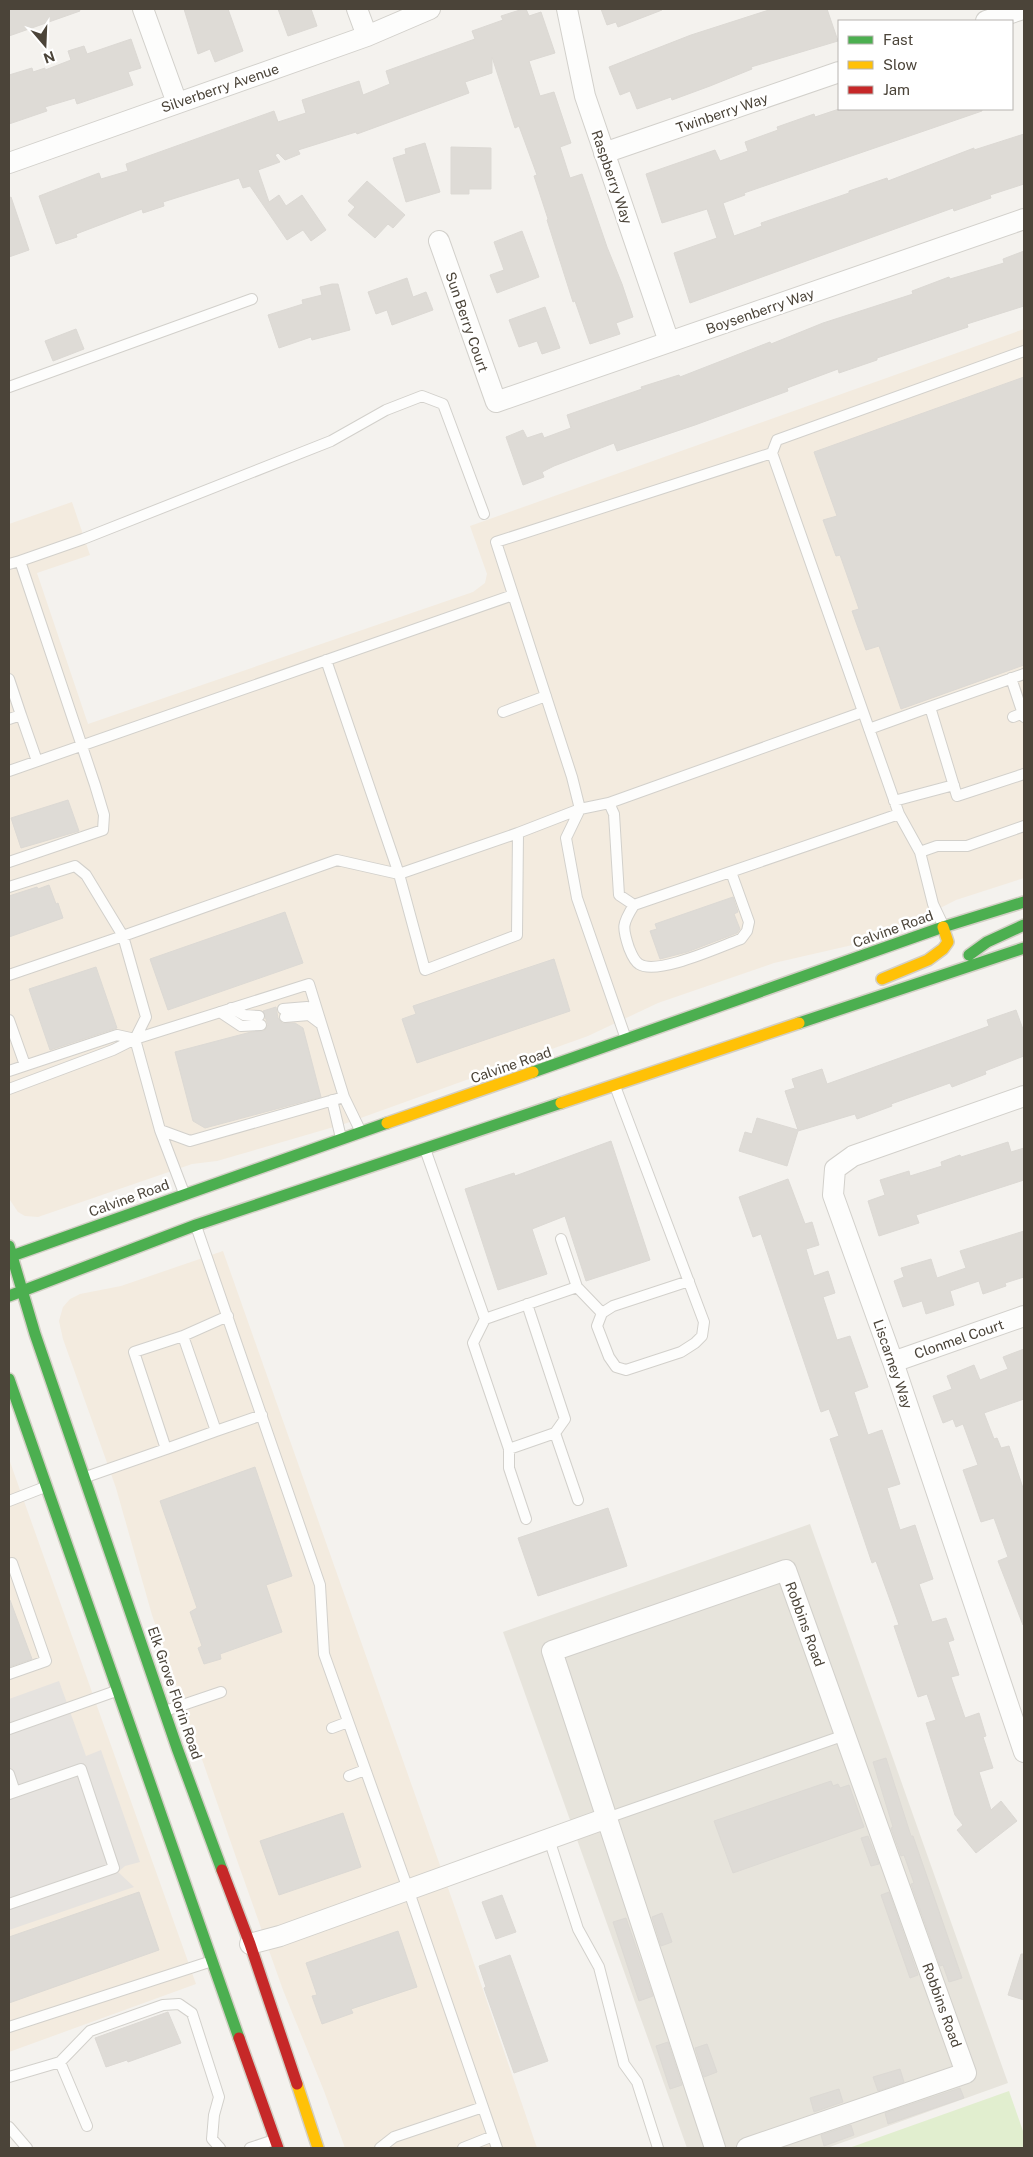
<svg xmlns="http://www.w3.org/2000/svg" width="1033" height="2157" font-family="'Public Sans',sans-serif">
  <rect width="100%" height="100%" fill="#f4f2ee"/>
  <path fill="#e7e4dc" d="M810 1524 1008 2083 827 2148H687L503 1632Z"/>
  <path fill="#f3ebdf" d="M1024 329V878L956 900 895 931 861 943 774 963 658 1003 588 1036 344 1124 217 1161 192 1164 38 1217 25 1216 18 1212 10 1200 9 1195V524L72 502 90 555 37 573 88 724 473 592 485 583 487 574 470 526Z
    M223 1251 454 1905 537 2148H345L324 2091 283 1990 238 1863 152 1615 116 1488 63 1339 59 1321 63 1307 70 1299 80 1294 121 1286Z
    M9 1459 196 1984 9 2052Z"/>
  <path fill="#e1eecf" d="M1009 2091 1024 2134V2148H849Z"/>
  <path fill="#e6e3df" d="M59 1681 86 1756 101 1750 140 1862 125 1866 118 1872 134 1887 9 1930V1699Z"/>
  <path fill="#dedbd6" stroke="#dcd9d4" d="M9 9H79L80 11 9 36Z
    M184 9H228L243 51 215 62 210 49 198 54Z
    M278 9H311L317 26 288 36Z
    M523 9H526L529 16 541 12 555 53 529 61 540 96 554 92 571 143 560 147 570 178 582 174 607 247 622 284 633 317 616 323 620 334 590 344 575 301 573 302 547 220 548 219 534 176 537 175 519 126 515 128 492 57V73L465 82 469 93 357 134 356 132 298 150 300 154 285 160 278 153 275 155 280 162 258 170 269 202 279 195 286 206 302 195 326 230 311 241 303 230 287 240 250 186 243 188 239 178 163 202 164 206 143 213 142 209 76 234 77 237 56 244 39 196 99 173 101 179 128 171 126 164 274 111 278 122 306 113 302 100 359 81 363 95 390 84 386 71 475 39 472 31 503 20 501 16Z
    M601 9H662V10L618 27 616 22 607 25Z
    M772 9H827L838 41 751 67 752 69 710 86 672 100 671 97 637 109 630 91 620 95 609 67 691 35Z
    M131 39 141 68 128 72 133 85 77 104 75 98 45 107 47 111 9 124V75L32 68 33 72 45 68V70L71 60 68 51 84 46 87 54Z
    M839 109H982V111L744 193 745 195 723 203 734 236 762 226 761 223 849 193V191L887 178 888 181 974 148V150L1024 134V184L990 195 991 198 954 211 953 208 690 303 674 253 717 238 707 209 662 223 646 174 715 150 720 161 748 151 745 142 778 130 777 127 814 114 815 117Z
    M425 143 440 192 406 202 393 158 406 154 405 149Z
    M451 147 491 148V189H469V194H451Z
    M367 181 405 215 393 228 388 224 375 238 348 215 355 207 348 201Z
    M11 197 29 250 9 257V198Z
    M522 231 539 277 497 293 490 275 504 270 494 242Z
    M1024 251V306L967 324 968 327 877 358V360L839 373 838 369 787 388 788 391 695 425 617 451 614 443 554 466 542 472 544 477 523 485 506 437 523 430 527 438 542 433 544 438 571 428 567 415 642 389 641 387 679 375 680 377 770 342 771 344 823 323 913 294 912 291 949 277 950 279 1004 263 1003 259Z
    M407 278 413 297 426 292 433 310 392 325 387 310 376 314 368 292Z
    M332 284H338L350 330 312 340 311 337 279 348 268 315 303 304 302 300 322 295 320 287Z
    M545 307 560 348 542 354 537 341 519 347 509 320Z
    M76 329 84 349 53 361 45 341Z
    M1024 377V665L901 709 879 646 866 650 852 611 859 609 840 555 836 556 823 520 837 516 814 452Z
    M68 800 79 831 21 848 11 818Z
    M49 885 56 904 58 903 63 918 9 937V896L37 887 38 889Z
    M733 897 738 912 734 914 740 929 737 933 687 952 660 959 650 931 657 929 655 924Z
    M285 912 303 963 168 1010 150 959Z
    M554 959 570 1011 417 1063 402 1019 416 1014 413 1006Z
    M96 967 117 1028 50 1050 29 989Z
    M276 1007 278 1018 282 1023H295L303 1028 321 1097 205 1128 193 1121 175 1052 251 1032 264 1031 268 1025 263 1011Z
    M1016 1010 1024 1032V1056L985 1071 986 1074 952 1087 950 1083 891 1104 892 1106 857 1119 855 1114 798 1131 787 1166 739 1151 745 1132 752 1134 757 1118 798 1130 785 1091 795 1088 792 1079 822 1069 827 1084 989 1026 987 1020Z
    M611 1141 650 1260 586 1281 565 1216 532 1229 547 1274 498 1290 465 1189 514 1173 515 1176Z
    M1008 1142 1011 1152 1024 1148V1180L916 1215 919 1223 879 1236 868 1201 885 1195 880 1180 909 1171 910 1176 942 1166 941 1162 960 1155 961 1157Z
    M788 1179 805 1224 812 1222 819 1245 806 1249 814 1276 828 1271 835 1293 823 1297 837 1340 850 1336 868 1387 854 1392 868 1435 882 1430 900 1484 887 1488 900 1530 915 1525 933 1579 919 1584 932 1622 946 1618 954 1640 948 1642 959 1675 951 1677 965 1718 979 1713 986 1736 983 1737 993 1768 979 1772 991 1810 1001 1801 1017 1821 976 1853 957 1830 963 1825 955 1815 926 1723 936 1720 927 1694 918 1697 894 1626 899 1625 876 1561 872 1563 830 1439 839 1436 829 1409 821 1412 761 1234 753 1237 739 1197Z
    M1024 1231V1277L1005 1283 1006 1286 983 1294 979 1281 950 1291 954 1305 926 1314 922 1301 903 1307 894 1281 904 1277 901 1268 931 1259 937 1278 966 1268 960 1251Z
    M1024 1349V1399L984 1413 994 1439 997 1438 1001 1448 1009 1446 1024 1491V1625H1023L998 1561 1008 1557 994 1518 981 1522 963 1470 978 1465 963 1424 956 1427 953 1419 943 1423 933 1396 952 1389 947 1376 974 1365 980 1380 1008 1369 1003 1357Z
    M255 1467 292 1576 266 1585 282 1632 220 1654 221 1659 204 1664 198 1648 202 1646 190 1612 197 1608 160 1501Z
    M608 1508 627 1566 538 1596 518 1538Z
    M10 1600 32 1659 9 1667V1601Z
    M886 1758 911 1836H913L962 1978 949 1982 943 1965 940 1966 911 1884 914 1883 904 1855 901 1856 891 1828 893 1827 873 1762Z
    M831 1781 833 1786 838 1784 840 1788 849 1785 864 1827 733 1873 714 1821Z
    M343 1813 361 1867 279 1895 260 1841Z
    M868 1836 879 1864 871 1866 861 1838Z
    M139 1892 159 1950 9 2003V1937Z
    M889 1892 918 1975 910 1978 881 1895Z
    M502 1895 516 1932 496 1939 482 1902Z
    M662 1913 672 1942 661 1946 652 1917Z
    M626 1918 653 1996 639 2001 613 1922Z
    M398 1931 417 1987 351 2009 353 2013 322 2024 312 1996 317 1995 306 1963Z
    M1021 1954H1024V2000L1008 1995Z
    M510 1955 548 2061 514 2073 484 1988 486 1987 479 1966Z
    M168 2012 181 2043 128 2062 127 2060 106 2067 95 2038Z
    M668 2042 682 2085 670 2089 656 2046Z
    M707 2044 717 2072 704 2077 695 2048Z
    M900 2069 904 2082 878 2091 873 2077Z
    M960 2088 964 2098 888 2124 885 2113Z
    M839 2089 843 2102 814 2112 810 2098Z
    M851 2125 854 2135 824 2146 821 2135Z"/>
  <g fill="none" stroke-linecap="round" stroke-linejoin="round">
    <defs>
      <path id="lane" d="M9 387 252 299
        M772 453 899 814 920 852
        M20 561 83 539 331 441 386 410 422 396 443 404 484 514
        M9 564 20 561 95 785 104 815 103 830 9 862
        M326 660 399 874
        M1024 674 930 707 957 796 1024 774
        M1011 678 1024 717
        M9 679 21 715
        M503 712 546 696
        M863 712 609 803 614 814 619 895 634 905 899 814
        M1013 717 1023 713
        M9 719 21 715 37 761
        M869 729 930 707
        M9 771 513 595
        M894 801 954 785
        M518 833 399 874 425 970 517 935 518 833 580 809 609 803
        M9 887 75 866 86 875 123 936 9 975
        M634 905C622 924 622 927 629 948 631 953 634 961 639 964 657 976 721 946 741 939L747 931 749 922 731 872
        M943 925 933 904 920 852 937 846H967L1024 826
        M231 1008 244 1015 259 1016
        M283 1009 307 1007 317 1011
        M220 1012 241 1026 261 1025
        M285 1017 309 1015 321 1024
        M9 1020 25 1065
        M626 1039 577 898 566 838 580 809 572 777 496 542 772 453 777 440 1024 351
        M9 1071 117 1035 135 1039
        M615 1086 704 1322 702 1336 695 1343 681 1352 626 1370 616 1367 609 1357 597 1326 602 1313 613 1306 689 1281
        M9 1089 113 1050 135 1039 146 1017 123 936 337 860 399 874
        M332 1100 341 1138
        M160 1130 190 1141 344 1097
        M425 1149 485 1319 577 1287 602 1313
        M184 1193 160 1130 135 1039 309 984 344 1097 360 1130
        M196 1226 320 1585 324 1654 408 1889 497 2148
        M561 1239 577 1287
        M527 1304 565 1419 555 1433
        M228 1316 183 1336 216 1431 262 1415
        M485 1319 473 1343 509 1449V1468L526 1519
        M183 1336 134 1352 166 1449 216 1431
        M509 1449 555 1433 578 1500
        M86 1477 166 1449
        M9 1501 45 1487
        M9 1564 12 1563 46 1661 9 1674
        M165 1711 221 1692
        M332 1728 348 1722
        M9 1729 116 1691
        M9 1774 15 1792
        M349 1776 365 1770
        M9 1794 81 1769 114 1868 9 1904
        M607 1818 845 1735
        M549 1839 578 1929 599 1967 624 2064 637 2082 658 2148
        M9 2027 212 1961
        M60 2062 90 2031 163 2005 179 2004 192 2013 219 2097 214 2115 212 2139 220 2148
        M9 2077 60 2062 87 2126
        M9 2127 27 2148
        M250 2148 274 2140
        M380 2148 394 2137 483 2107
        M463 2148 493 2136"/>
      <path id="street" d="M143 9 177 103
        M357 9 367 36
        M567 9 585 96 669 342
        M986 21 1023 9
        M604 153 839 72
        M9 163 367 36 430 9
        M439 241 496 402 1024 219
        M1024 1096 853 1156 835 1169 833 1195 893 1362 1024 1752
        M893 1362 1024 1316
        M250 1944 280 1936 607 1818
        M715 2148 552 1651 786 1570 966 2073 747 2148"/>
      <path id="fast" d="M969 955 987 942 1024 925
        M799 1023 1024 948
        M533 1072 943 927 1024 902
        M9 1246 35 1334 177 1748 222 1870
        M9 1257 387 1123
        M9 1296 196 1225 561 1103
        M9 1379 239 2038"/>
      <path id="slow" d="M882 979 928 960 943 949 948 942 943 927
        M561 1103 799 1023
        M387 1123 533 1072
        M297 2084 318 2148"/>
      <path id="jam" d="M222 1870 250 1944 297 2084
        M239 2038 278 2148"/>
    </defs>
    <use href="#lane" stroke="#d2d0cb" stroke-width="12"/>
    <use href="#street" stroke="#d2d0cb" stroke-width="22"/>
    <use href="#fast" stroke="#d3cfc5" stroke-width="14"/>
    <use href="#slow" stroke="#d3cfc5" stroke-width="14"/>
    <use href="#jam" stroke="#d3cfc5" stroke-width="14"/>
    <use href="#lane" stroke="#fdfdfc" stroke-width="10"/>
    <use href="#street" stroke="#fdfdfc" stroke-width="20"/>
    <use href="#fast" stroke="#4caf50" stroke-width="11"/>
    <use href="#slow" stroke="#ffc107" stroke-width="11"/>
    <use href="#jam" stroke="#c62828" stroke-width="11"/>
  </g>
  <g text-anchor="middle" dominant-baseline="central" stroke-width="5" stroke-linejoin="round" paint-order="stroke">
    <g font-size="14" fill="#4b4439" stroke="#fff">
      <text transform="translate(220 88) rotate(-19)">Silverberry Avenue</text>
      <text transform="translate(722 113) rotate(-19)">Twinberry Way</text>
      <text transform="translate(612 177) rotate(71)">Raspberry Way</text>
      <text transform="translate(760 311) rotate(-19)">Boysenberry Way</text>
      <text transform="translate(467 322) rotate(71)">Sun Berry Court</text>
      <text transform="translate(893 929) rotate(-20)">Calvine Road</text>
      <text transform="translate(511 1065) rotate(-19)">Calvine Road</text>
      <text transform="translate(129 1198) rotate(-20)">Calvine Road</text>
      <text transform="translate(959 1339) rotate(-19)">Clonmel Court</text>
      <text transform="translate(893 1364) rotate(71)">Liscarney Way</text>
      <text transform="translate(805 1624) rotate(70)">Robbins Road</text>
      <text transform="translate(175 1693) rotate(71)">Elk Grove Florin Road</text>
      <text transform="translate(942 2005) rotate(70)">Robbins Road</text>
    </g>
  </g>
  <rect width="1033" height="2157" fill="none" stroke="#4b4439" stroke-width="20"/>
  <rect x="838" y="20" width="175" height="90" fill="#ffffff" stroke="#b7b4b0"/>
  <rect x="848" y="36" width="25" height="8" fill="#4caf50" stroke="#b7b4b0"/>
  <text x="883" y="45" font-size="15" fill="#4b4439">Fast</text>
  <rect x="848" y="61" width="25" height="8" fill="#ffc107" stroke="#b7b4b0"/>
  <text x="883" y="70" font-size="15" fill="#4b4439">Slow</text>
  <rect x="848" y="86" width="25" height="8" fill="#c62828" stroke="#b7b4b0"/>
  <text x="883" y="95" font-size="15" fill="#4b4439">Jam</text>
  <g transform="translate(45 45) rotate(161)" stroke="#ffffff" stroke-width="4" paint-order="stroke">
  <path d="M0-4L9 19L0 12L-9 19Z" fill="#4b4439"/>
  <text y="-8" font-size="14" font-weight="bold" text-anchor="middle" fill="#4b4439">N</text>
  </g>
</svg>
